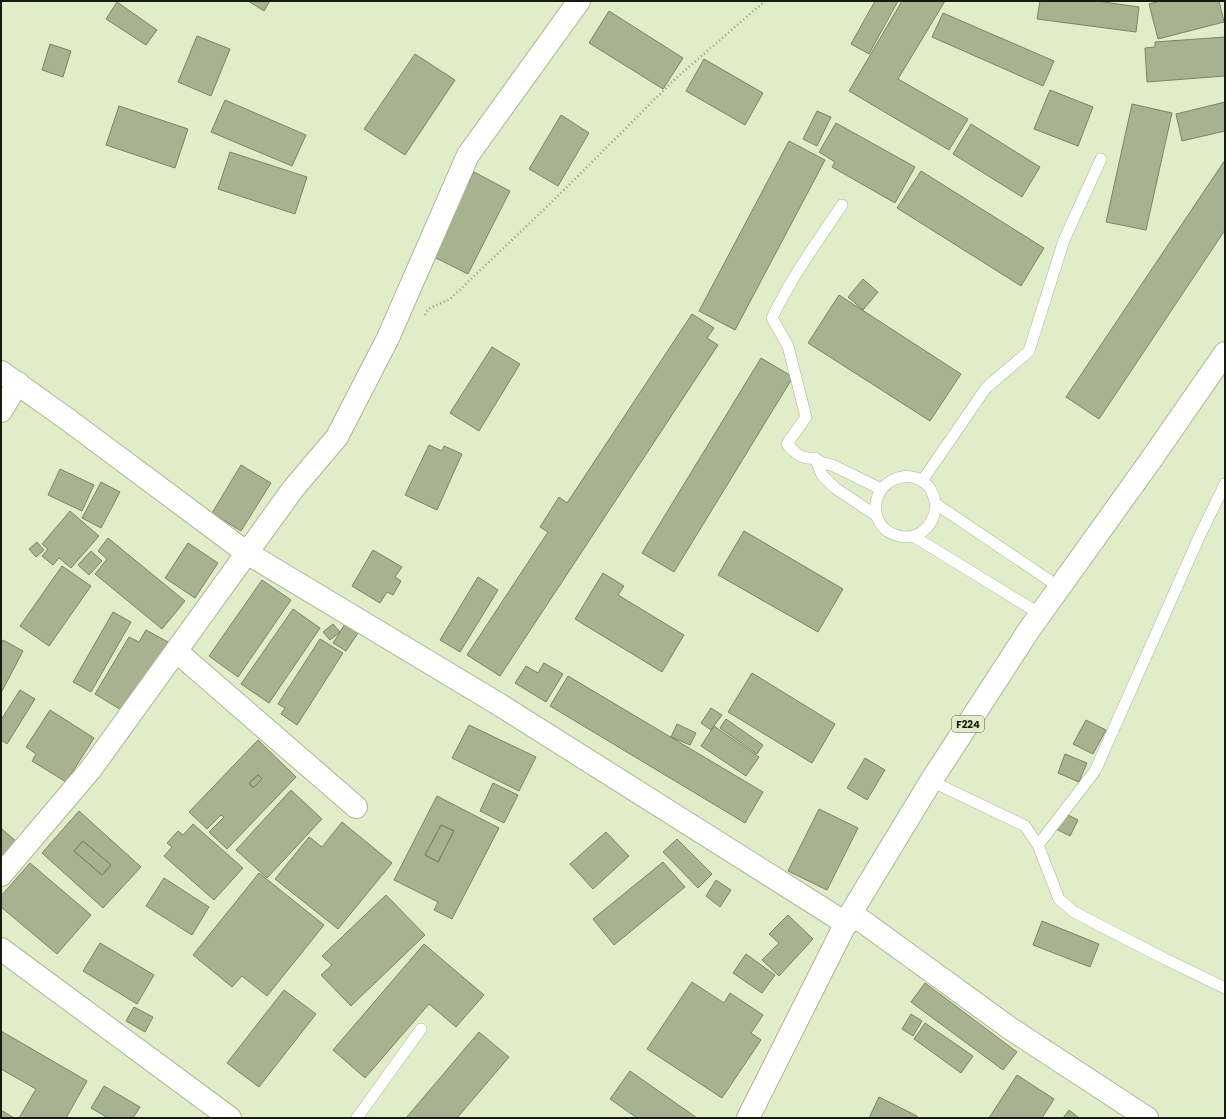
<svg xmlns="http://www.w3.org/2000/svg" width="1226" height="1119" font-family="Poppins,sans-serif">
  <rect width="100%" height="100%" fill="#e0edc9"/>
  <path fill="#a6b290" stroke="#7a8565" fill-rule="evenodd" d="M248 1H270L264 11Z
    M875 1H898L869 54 851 44Z
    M902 1H945L898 79 968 119 949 150 849 91Z
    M1040 1H1097L1139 7 1136 32 1037 19Z
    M1160 1H1219L1224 22 1158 39 1149 4Z
    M117 2 157 30 146 45 106 19Z
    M609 11 683 58 663 89 589 43Z
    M943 13 1054 61 1043 86 932 37Z
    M197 36 230 49 211 96 178 82Z
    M1225 37V76L1147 82 1145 48 1155 47V42Z
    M50 44 71 51 63 77 42 70Z
    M415 54 455 80 405 155 364 129Z
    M704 59 763 93 745 125 686 91Z
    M1050 90 1093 107 1078 146 1034 129Z
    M225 100 306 135 292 166 211 132Z
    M1225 102V131L1182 141 1176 114Z
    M1132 104 1172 113 1146 230 1106 222Z
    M119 106 188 129 175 168 106 145Z
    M817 111 831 117 817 146 803 139Z
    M561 115 589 133 558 186 529 169Z
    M836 123 915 167 895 203 832 167 835 162 819 152Z
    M971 124 1040 167 1022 197 953 154Z
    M789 141 825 160 735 330 699 311Z
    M230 152 307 177 295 214 218 189Z
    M1225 160V230L1099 419 1066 397Z
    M921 171 1044 248 1021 286 897 208Z
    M474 172 510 191 468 274 432 256Z
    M863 279 878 292 863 310 848 297Z
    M839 295 961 374 930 421 808 343Z
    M692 314 714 328 707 338 718 345 500 676 467 655 548 532 540 527 559 497 567 503Z
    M492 347 520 364 479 431 450 413Z
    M761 358 793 377 674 572 642 553Z
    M429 445 442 451 444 446 462 454 437 510 405 495Z
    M241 465 271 483 241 531 212 513Z
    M60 469 94 485 82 511 48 495Z
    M101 482 120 492 101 528 82 518Z
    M70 511 99 536 71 568 59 558 53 565 42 556 48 549 42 544Z
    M744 531 843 589 818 632 718 575Z
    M108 538 185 601 162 629 95 574 107 559 98 551Z
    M37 542 44 550 36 557 29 549Z
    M188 543 218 563 195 598 165 578Z
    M373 550 402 567 395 577 401 581 393 595 387 592 380 603 352 586Z
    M91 551 102 561 89 575 78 565Z
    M62 566 91 586 49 646 20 626Z
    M603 573 624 586 618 595 684 635 662 672 575 619Z
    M478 577 498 590 460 652 440 640Z
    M262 580 291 600 238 677 209 656Z
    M293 609 320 628 269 703 241 684Z
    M113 612 131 622 91 692 73 682Z
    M333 624 340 632 330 640 323 632Z
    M345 624 358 633 346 651 333 643Z
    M146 630 168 642 126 713 95 694 129 637 139 642Z
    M320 639 343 653 297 725 281 714 285 708 278 704Z
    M3 640 23 651 1 693V644Z
    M544 663 563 674 546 702 515 683 526 666 538 673Z
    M752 673 835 724 812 763 728 712Z
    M568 676 763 792 745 823 550 706Z
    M20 690 35 699 7 744 1 740V720Z
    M711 708 722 715 711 730 701 723Z
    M50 710 94 738 66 782 32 761 36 754 26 747Z
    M726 719 763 745 757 754 720 728Z
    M1086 720 1106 730 1093 754 1073 744Z
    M677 724 696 733 690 745 671 737Z
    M469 725 536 757 519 791 452 758Z
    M714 726 759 757 746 776 701 746Z
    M258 740 296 777 227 849 209 832 224 817 221 815 207 829 189 812ZM258 775 262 779 253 788 249 783Z
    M1065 754 1087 763 1079 782 1058 773Z
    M865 758 885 770 867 800 847 788Z
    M258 775 262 779 253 788 249 783Z
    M493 783 518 795 504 823 480 811Z
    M291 790 322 819 267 878 236 850Z
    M437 796 499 828 452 919 434 910 438 902 394 880ZM441 825 454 831 438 862 425 855Z
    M819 809 858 828 827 890 788 871Z
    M79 811 141 867 103 908 42 853ZM83 841 111 865 102 875 74 851Z
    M1064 813 1078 820 1070 836 1056 829Z
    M342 822 392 863 338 929 275 879 309 837 322 847Z
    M193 824 243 868 214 900 164 856 172 847 167 843 178 831 183 835Z
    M441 825 454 831 438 862 425 855Z
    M1 828 19 844 1 865Z
    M606 832 629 856 593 889 570 864Z
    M677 839 712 874 698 888 663 852Z
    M83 841 111 865 102 875 74 851Z
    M663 862 685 887 614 945 593 919Z
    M30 863 91 915 57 954 1 907V896Z
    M259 873 324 925 267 996 242 976 232 987 193 955Z
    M164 878 209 907 192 935 146 906Z
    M716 880 731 890 720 907 706 896Z
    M386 895 425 935 351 1006 321 975 332 965 322 956Z
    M788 915 813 939 779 976 762 960 779 943 769 934Z
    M1042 921 1099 944 1090 967 1033 945Z
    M100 943 154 975 137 1004 83 971Z
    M424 944 484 995 456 1027 429 1004 365 1078 333 1050Z
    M746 954 775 975 762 993 733 973Z
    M692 982 724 1003 730 993 763 1015 751 1033 761 1040 722 1098 647 1049Z
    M925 983 1017 1052 1003 1070 911 1002Z
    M284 990 316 1014 259 1087 227 1063Z
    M134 1007 153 1017 145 1032 126 1021Z
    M911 1014 922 1021 913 1036 902 1029Z
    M925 1023 973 1056 961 1073 914 1039Z
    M1 1031 87 1081 66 1118H19L36 1089 1 1069Z
    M479 1032 509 1057 457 1118H406Z
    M630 1071 697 1118H637L610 1099Z
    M1017 1075 1054 1099 1042 1118H989Z
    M104 1086 140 1107 133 1118H108L91 1108Z
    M879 1097 917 1116V1118H869Z
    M1 1110 14 1118H1Z
    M1069 1110 1079 1118H1063Z"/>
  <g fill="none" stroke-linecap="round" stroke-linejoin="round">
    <defs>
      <path id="service" d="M842 205C817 242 791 278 772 318L788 346 806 417 787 444C795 453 802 460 815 458L822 463 832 465 881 489
        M815 458 822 475 835 488 877 516
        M922 481 986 388 1029 351 1064 240 1101 159
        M936 504C934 530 913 545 889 532 882 528 877 520 876 512 872 482 909 464 929 487 933 492 934 498 936 504L1059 587
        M913 536 1040 614
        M931 781 1025 826 1038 845 1059 899 1074 912 1165 959 1225 988
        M1038 845 1095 771 1200 535 1225 484
        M357 1118 421 1029"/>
      <path id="minor" d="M1 372 67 419 247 553 500 705 847 924
        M1 411 18 383
        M176 651 356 807
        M1 875 91 769 293 489 337 437 388 338 468 155 579 1
        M851 913 1011 1029 1147 1118
        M1 949 230 1118"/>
      <path id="primary" d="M748 1118 851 913 931 781 1029 630 1148 464 1225 353"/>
    </defs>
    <use href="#service" stroke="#abb695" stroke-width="12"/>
    <use href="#minor" stroke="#abb695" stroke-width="24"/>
    <use href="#primary" stroke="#abb695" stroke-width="24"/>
    <path stroke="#919b80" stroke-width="2.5" stroke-dasharray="1 3" stroke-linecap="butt" d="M425 315 428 309 450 299 555 199 675 79 765 1"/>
    <use href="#service" stroke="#fff" stroke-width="11"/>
    <use href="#minor" stroke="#fff" stroke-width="22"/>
    <use href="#primary" stroke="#fff" stroke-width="22"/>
  </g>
  <g text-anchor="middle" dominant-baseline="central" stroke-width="3" stroke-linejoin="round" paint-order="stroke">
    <rect fill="#e0edc9" stroke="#545b48" stroke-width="1" x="952" y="716" width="32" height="16" rx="3"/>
    <g font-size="10" font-weight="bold" fill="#181c10">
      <text x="968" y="724">F224</text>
    </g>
  </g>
  <rect width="1226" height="1119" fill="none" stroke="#181c10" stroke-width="4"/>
</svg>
